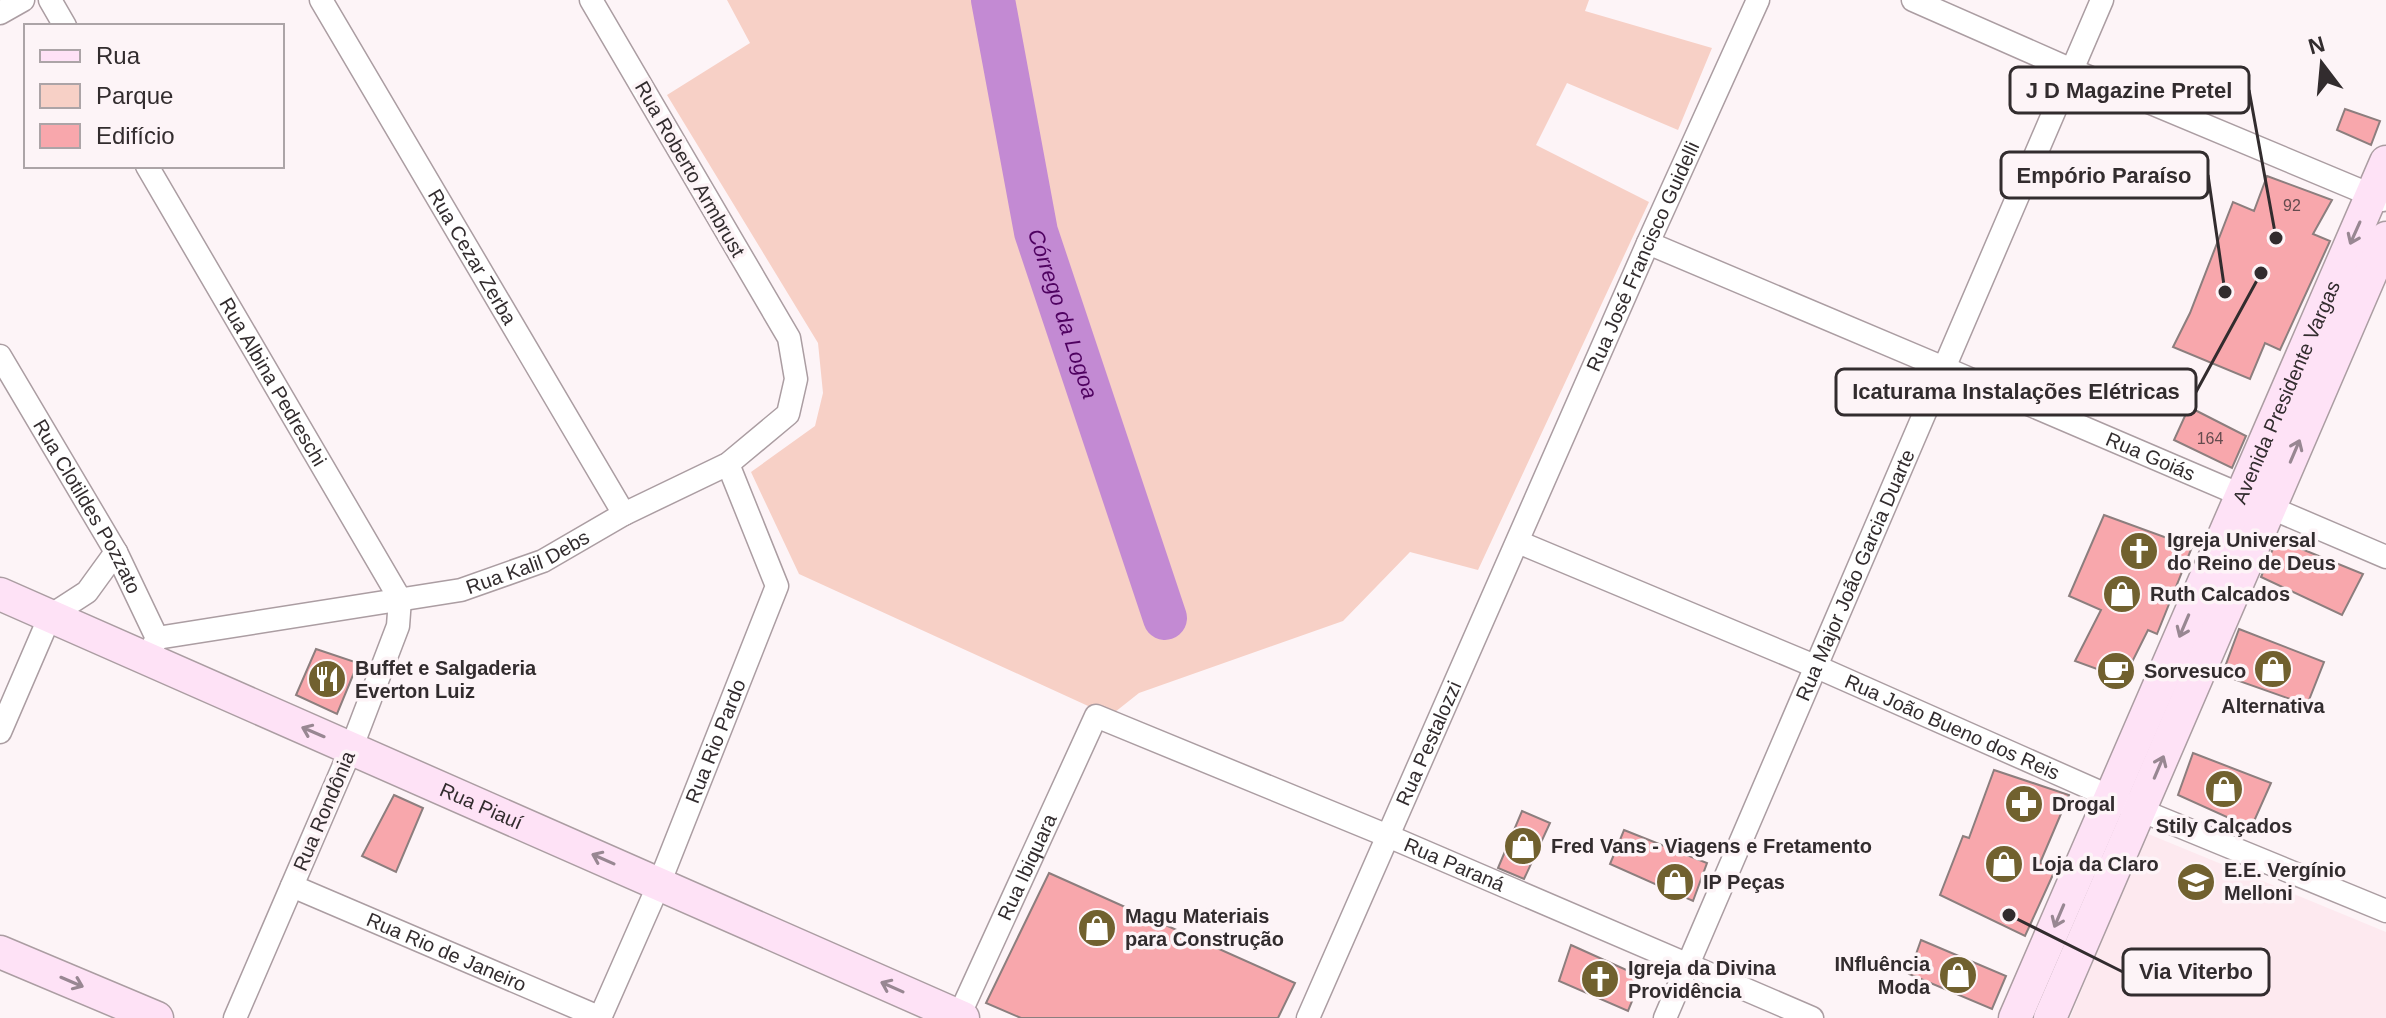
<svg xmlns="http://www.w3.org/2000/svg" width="2386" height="1018" font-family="Arial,sans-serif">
  <rect width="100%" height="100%" fill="#fdf4f7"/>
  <path fill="#fde9ef" d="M2146 833 2386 932V1018H2070Z"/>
  <path fill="#f7d0c6" d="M727 0H1589L1585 11 1712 48 1678 130 1567 83 1536 145 1649 202 1478 570 1410 552 1343 621 1139 693 1110 716 799 574 751 472 815 426 823 393 818 343 667 95 750 43Z"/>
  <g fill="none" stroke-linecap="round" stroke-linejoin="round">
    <path stroke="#c38ad3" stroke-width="44" id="s1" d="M993 0 1036 232 1165 618"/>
  </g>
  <path fill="#f8a7ac" stroke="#8c7e7e" stroke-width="2" d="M2345 109 2380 121 2371 145 2337 130Z
    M2267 176 2332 200 2313 234 2330 241 2280 350 2265 343 2250 379 2173 347 2190 313 2233 202 2254 211Z
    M2189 407 2246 436 2232 468 2174 440Z
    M2104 515 2192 547 2157 634 2148 630 2133 660 2127 680 2075 661 2101 610 2069 596Z
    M2277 539 2363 574 2342 615 2261 577Z
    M2239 629 2324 662 2307 705 2222 675Z
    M316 649 358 663 337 714 296 695Z
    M2193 753 2271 783 2251 828 2178 795Z
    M1994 770 2069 795 2040 863 2056 868 2025 936 1940 895 1963 836 1969 838Z
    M394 795 423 808 396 872 362 856Z
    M1522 811 1550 823 1524 879 1498 868Z
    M1624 830 1707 863 1693 901 1610 864Z
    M1049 873 1295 983 1278 1018H1021L986 1003Z
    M1921 940 2006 976 1992 1009 1909 974Z
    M1571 945 1642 977 1628 1011 1559 981Z"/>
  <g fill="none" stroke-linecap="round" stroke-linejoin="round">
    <defs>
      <g id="minor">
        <path d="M50 0 65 26"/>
        <path id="s2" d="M321 0 624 514"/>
        <path d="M1913 0 2072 70 2383 200"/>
        <path d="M0 13 23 0"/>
        <path id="s3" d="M147 166 400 599 398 626 351 749 235 1018"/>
        <path id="s4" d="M1648 243 1944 368 2386 557"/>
        <path id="s5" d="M0 356 116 552 157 638 152 648"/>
        <path id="s6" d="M1518 542 1817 667 2140 810 2386 911"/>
        <path id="s7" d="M157 638 461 590 543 561 624 514 728 464 788 414 796 379 789 338 591 0"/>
        <path d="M0 732 50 616 87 592 116 552"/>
        <path id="s8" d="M292 886 601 1018"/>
        <path id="s9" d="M600 1018 659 884 777 586 728 464"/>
        <path id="s10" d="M958 1018 1096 716 1388 836 1812 1018"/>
        <path id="s11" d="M1308 1018 1648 243 1758 0"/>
        <path id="s12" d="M1665 1018 2102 0"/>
      </g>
      <g id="secondary">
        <path id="s13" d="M0 594 963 1018"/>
        <path d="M0 952 157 1018"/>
        <path id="s14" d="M2015 1018 2386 162"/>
        <path d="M2050 1018 2386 238"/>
      </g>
    </defs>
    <use href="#minor" stroke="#ab9da2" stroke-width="25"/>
    <use href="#secondary" stroke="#ab9da2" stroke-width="35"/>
    <use href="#minor" stroke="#fff" stroke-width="22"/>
    <use href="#secondary" stroke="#fee2f6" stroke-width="32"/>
  </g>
  <defs><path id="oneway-shaft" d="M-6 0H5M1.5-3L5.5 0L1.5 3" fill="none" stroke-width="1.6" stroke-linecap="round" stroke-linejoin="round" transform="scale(2)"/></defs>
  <g stroke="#988792">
    <use href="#oneway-shaft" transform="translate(2355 233) rotate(114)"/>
    <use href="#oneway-shaft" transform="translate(2295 451) rotate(-67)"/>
    <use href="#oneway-shaft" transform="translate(2184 626) rotate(113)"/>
    <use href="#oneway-shaft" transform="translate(313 732) rotate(-157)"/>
    <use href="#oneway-shaft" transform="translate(2159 767) rotate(-67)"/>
    <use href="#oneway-shaft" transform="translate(603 859) rotate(-156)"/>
    <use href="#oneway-shaft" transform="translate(2059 916) rotate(113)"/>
    <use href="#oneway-shaft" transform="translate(72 982) rotate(23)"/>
    <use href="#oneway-shaft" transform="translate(892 987) rotate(-156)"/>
  </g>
  <defs>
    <symbol id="church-disc" viewBox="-11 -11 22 22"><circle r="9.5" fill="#71612f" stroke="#fdf4f7"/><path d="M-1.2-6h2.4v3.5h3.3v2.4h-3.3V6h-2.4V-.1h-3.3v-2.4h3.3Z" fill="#fff"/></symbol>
    <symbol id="shop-disc" viewBox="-11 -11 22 22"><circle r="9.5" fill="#71612f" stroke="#fdf4f7"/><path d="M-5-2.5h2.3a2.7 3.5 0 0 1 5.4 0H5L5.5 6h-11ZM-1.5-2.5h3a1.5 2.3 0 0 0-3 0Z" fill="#fff"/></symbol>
    <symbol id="cafe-disc" viewBox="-11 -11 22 22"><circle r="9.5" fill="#71612f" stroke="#fdf4f7"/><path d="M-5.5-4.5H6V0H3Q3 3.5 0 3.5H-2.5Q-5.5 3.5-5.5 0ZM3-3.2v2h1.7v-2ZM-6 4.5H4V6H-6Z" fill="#fff"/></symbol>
    <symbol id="restaurant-disc" viewBox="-11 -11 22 22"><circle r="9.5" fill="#71612f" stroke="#fdf4f7"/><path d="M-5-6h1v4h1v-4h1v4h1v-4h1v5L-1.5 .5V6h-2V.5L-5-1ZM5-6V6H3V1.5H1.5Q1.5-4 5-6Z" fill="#fff"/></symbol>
    <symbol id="pharmacy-disc" viewBox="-11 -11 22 22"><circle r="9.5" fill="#71612f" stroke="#fdf4f7"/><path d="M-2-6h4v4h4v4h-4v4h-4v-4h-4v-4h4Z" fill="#fff"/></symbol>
    <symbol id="school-disc" viewBox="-11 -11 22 22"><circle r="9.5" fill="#71612f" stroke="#fdf4f7"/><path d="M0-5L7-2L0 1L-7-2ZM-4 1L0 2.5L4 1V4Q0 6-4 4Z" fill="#fff"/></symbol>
  </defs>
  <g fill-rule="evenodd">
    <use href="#church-disc" x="2117" y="529" width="44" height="44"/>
    <use href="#shop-disc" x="2100" y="572" width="44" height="44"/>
    <use href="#shop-disc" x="2251" y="647" width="44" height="44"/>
    <use href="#cafe-disc" x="2094" y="649" width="44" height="44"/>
    <use href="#restaurant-disc" x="305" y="657" width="44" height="44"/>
    <use href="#shop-disc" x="2202" y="767" width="44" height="44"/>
    <use href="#pharmacy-disc" x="2002" y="782" width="44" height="44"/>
    <use href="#shop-disc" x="1501" y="824" width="44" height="44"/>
    <use href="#shop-disc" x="1982" y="842" width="44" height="44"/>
    <use href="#shop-disc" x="1653" y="860" width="44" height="44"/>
    <use href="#school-disc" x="2174" y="860" width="44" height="44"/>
    <use href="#shop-disc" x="1075" y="906" width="44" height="44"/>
    <use href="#shop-disc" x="1936" y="953" width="44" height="44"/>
    <use href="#church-disc" x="1578" y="957" width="44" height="44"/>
  </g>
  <g text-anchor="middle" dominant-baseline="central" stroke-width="7" stroke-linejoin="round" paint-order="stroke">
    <g font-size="16" fill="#644b4e">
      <text x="2292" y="205">92</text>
      <text x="2210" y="438">164</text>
    </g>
    <g font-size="20" fill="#322c2e" stroke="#fdf4f7">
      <text transform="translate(690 169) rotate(60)">Rua Roberto Armbrust</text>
      <text stroke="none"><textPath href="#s2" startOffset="298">Rua Cezar Zerba</textPath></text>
      <text stroke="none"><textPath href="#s11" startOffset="832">Rua José Francisco Guidelli</textPath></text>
      <text stroke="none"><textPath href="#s3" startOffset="250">Rua Albina Pedreschi</textPath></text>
      <text stroke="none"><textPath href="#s14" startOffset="682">Avenida Presidente Vargas</textPath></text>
      <text stroke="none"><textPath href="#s4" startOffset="546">Rua Goiás</textPath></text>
      <text stroke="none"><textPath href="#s5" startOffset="174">Rua Clotildes Pozzato</textPath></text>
      <text stroke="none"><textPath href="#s7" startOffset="380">Rua Kalil Debs</textPath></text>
      <text stroke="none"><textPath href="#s12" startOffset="482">Rua Major João Garcia Duarte</textPath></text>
      <text stroke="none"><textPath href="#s6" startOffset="472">Rua João Bueno dos Reis</textPath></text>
      <text stroke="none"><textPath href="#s9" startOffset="300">Rua Rio Pardo</textPath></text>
      <text stroke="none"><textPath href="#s11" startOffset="300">Rua Pestalozzi</textPath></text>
      <text stroke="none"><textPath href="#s13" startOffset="526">Rua Piauí</textPath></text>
      <text transform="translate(324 811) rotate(-67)">Rua Rondônia</text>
      <text stroke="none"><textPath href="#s10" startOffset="720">Rua Paraná</textPath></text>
      <text stroke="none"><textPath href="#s10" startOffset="166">Rua Ibiquara</textPath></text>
      <text stroke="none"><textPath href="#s8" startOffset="168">Rua Rio de Janeiro</textPath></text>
    </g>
    <g font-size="20" font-weight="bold" fill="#322c2e" stroke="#fdf4f7" text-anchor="start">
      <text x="2167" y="540">Igreja Universal<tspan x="2167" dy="23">do Reino de Deus</tspan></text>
      <text x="2150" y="594">Ruth Calcados</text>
      <text x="355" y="668">Buffet e Salgaderia<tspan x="355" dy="23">Everton Luiz</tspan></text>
      <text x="2144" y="671">Sorvesuco</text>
      <text x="2273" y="706" text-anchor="middle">Alternativa</text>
      <text x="2052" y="804">Drogal</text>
      <text x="2224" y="826" text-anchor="middle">Stily Calçados</text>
      <text x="1551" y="846">Fred Vans - Viagens e Fretamento</text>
      <text x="2032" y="864">Loja da Claro</text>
      <text x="2224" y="870">E.E. Vergínio<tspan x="2224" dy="23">Melloni</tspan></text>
      <text x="1703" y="882">IP Peças</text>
      <text x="1125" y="916">Magu Materiais<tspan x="1125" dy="23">para Construção</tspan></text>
      <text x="1930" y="964" text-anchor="end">INfluência<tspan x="1930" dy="23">Moda</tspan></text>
      <text x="1628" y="968">Igreja da Divina<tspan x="1628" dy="23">Providência</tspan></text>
    </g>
    <g font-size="22" font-style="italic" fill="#4f0260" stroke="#fdf4f7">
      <text stroke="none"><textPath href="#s1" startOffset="322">Córrego da Logoa</textPath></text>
    </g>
  </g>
  <path fill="none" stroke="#322c2e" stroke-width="3" d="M2276 238L2249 90M2225 292L2208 175M2261 273L2196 392M2009 915L2123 972"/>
  <g fill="#322c2e" stroke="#fdf4f7" stroke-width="3">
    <circle cx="2276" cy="238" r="8"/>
    <circle cx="2225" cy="292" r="8"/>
    <circle cx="2261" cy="273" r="8"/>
    <circle cx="2009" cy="915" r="8"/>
  </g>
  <g fill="#fdf4f7" stroke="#322c2e" stroke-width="3">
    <rect x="2010" y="67" width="239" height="46" rx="8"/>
    <rect x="2001" y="152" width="207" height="46" rx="8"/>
    <rect x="1836" y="369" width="360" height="46" rx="8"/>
    <rect x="2123" y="949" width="146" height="46" rx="8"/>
  </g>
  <g font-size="22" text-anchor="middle" font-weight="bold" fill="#322c2e">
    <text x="2129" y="98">J D Magazine Pretel</text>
    <text x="2104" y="183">Empório Paraíso</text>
    <text x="2016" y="399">Icaturama Instalações Elétricas</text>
    <text x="2196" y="979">Via Viterbo</text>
  </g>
  <rect x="24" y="24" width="260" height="144" fill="#fdf4f7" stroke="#aca4a7" stroke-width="2"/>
  <rect x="40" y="50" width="40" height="12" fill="#fee2f6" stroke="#aca4a7" stroke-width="2"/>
  <text x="96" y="64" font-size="24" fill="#322c2e">Rua</text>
  <rect x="40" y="84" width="40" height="24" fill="#f7d0c6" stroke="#aca4a7" stroke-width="2"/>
  <text x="96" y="104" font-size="24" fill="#322c2e">Parque</text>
  <rect x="40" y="124" width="40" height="24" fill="#f8a7ac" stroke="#aca4a7" stroke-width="2"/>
  <text x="96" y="144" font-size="24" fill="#322c2e">Edifício</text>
  <g transform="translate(2322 64) rotate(344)" stroke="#fdf4f7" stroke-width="6" paint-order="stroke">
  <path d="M0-6L14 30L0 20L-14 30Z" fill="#322c2e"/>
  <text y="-12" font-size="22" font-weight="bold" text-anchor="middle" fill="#322c2e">N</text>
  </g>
</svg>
